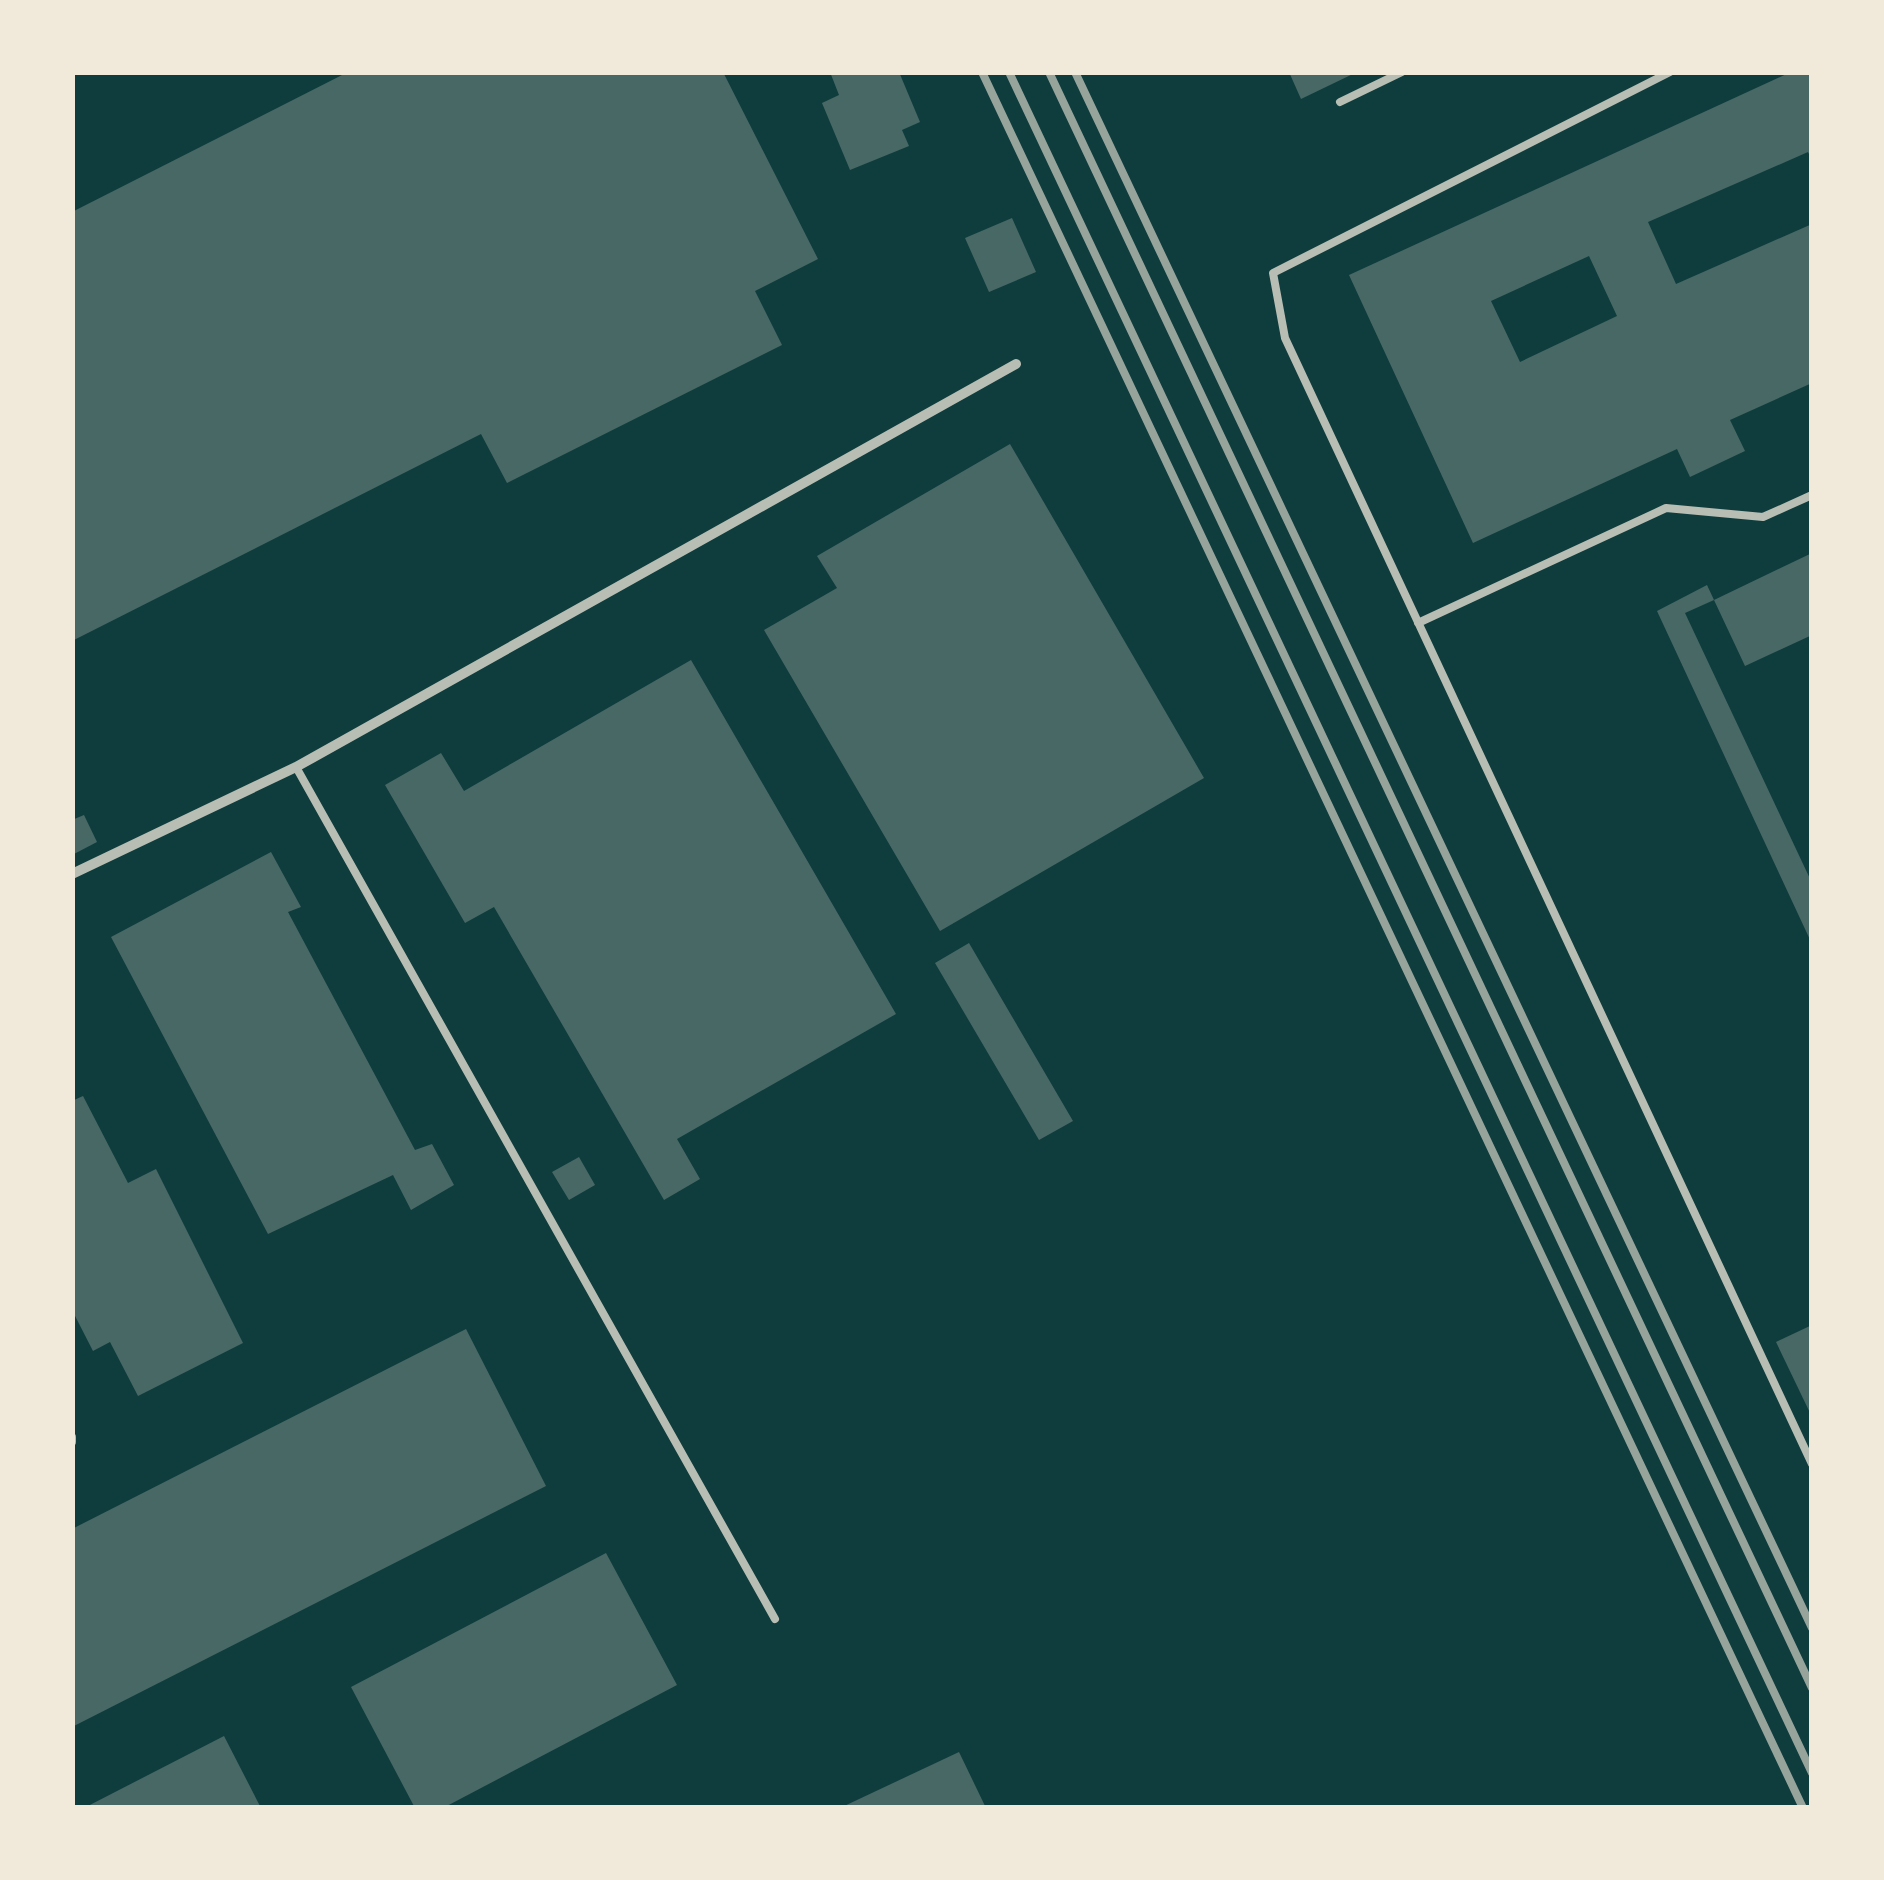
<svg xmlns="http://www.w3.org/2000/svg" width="1884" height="1880" font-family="Barlow,sans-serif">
  <rect width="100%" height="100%" fill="#0f3d3e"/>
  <path fill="#486865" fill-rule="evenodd" d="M348 72H723L818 259 755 291 782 345 507 483 481 434 72 641V212Z
    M830 72H899L920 122 902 130 909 146 850 170 822 103 839 95Z
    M1289 72H1357L1301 99Z
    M1791 72H1812V160L1808 152 1648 222 1676 284 1812 224V383L1730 420 1745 451 1690 477 1677 449 1473 543 1349 275ZM1589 256 1617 316 1520 362 1491 301Z
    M1012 218 1036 272 989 292 965 238Z
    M1010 444 1204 778 940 931 764 630 837 588 817 556Z
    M1812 553V635L1745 666 1714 600Z
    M1707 585 1714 600 1685 613 1812 883V944L1657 611Z
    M691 660 896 1014 677 1139 700 1179 664 1200 494 907 465 923 385 785 441 753 464 791Z
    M84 815 97 842 74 854 72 820Z
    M271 852 301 907 288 912 415 1150 432 1144 454 1185 411 1210 393 1175 268 1234 111 937Z
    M969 943 1073 1121 1039 1140 935 963Z
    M83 1096 128 1183 156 1169 243 1343 138 1396 110 1342 93 1351 72 1310V1101Z
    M579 1157 595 1185 569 1200 552 1172Z
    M1812 1325V1417L1776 1342Z
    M466 1329 546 1486 72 1727V1529Z
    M606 1553 677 1685 443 1808H415L351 1687Z
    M224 1736 261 1808H84Z
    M959 1752 986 1808H840Z"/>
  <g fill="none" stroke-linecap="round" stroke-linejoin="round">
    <path stroke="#b8beb3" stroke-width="8" d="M1670 72 1273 273 1285 338 1812 1464
      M1340 102 1402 72
      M1418 623 1666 508 1763 517 1812 495
      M296 767 775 1619
      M72 1437V1442"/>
    <path stroke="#b8beb3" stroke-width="10" d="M72 874 296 767 1016 364"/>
    <path stroke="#97a49c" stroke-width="8" d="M982 72 1803 1808
      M1009 72 1812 1773
      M1049 72 1812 1688
      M1075 72 1812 1628"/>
  </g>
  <rect width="1884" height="1880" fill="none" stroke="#f1e9da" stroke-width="150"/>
</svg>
